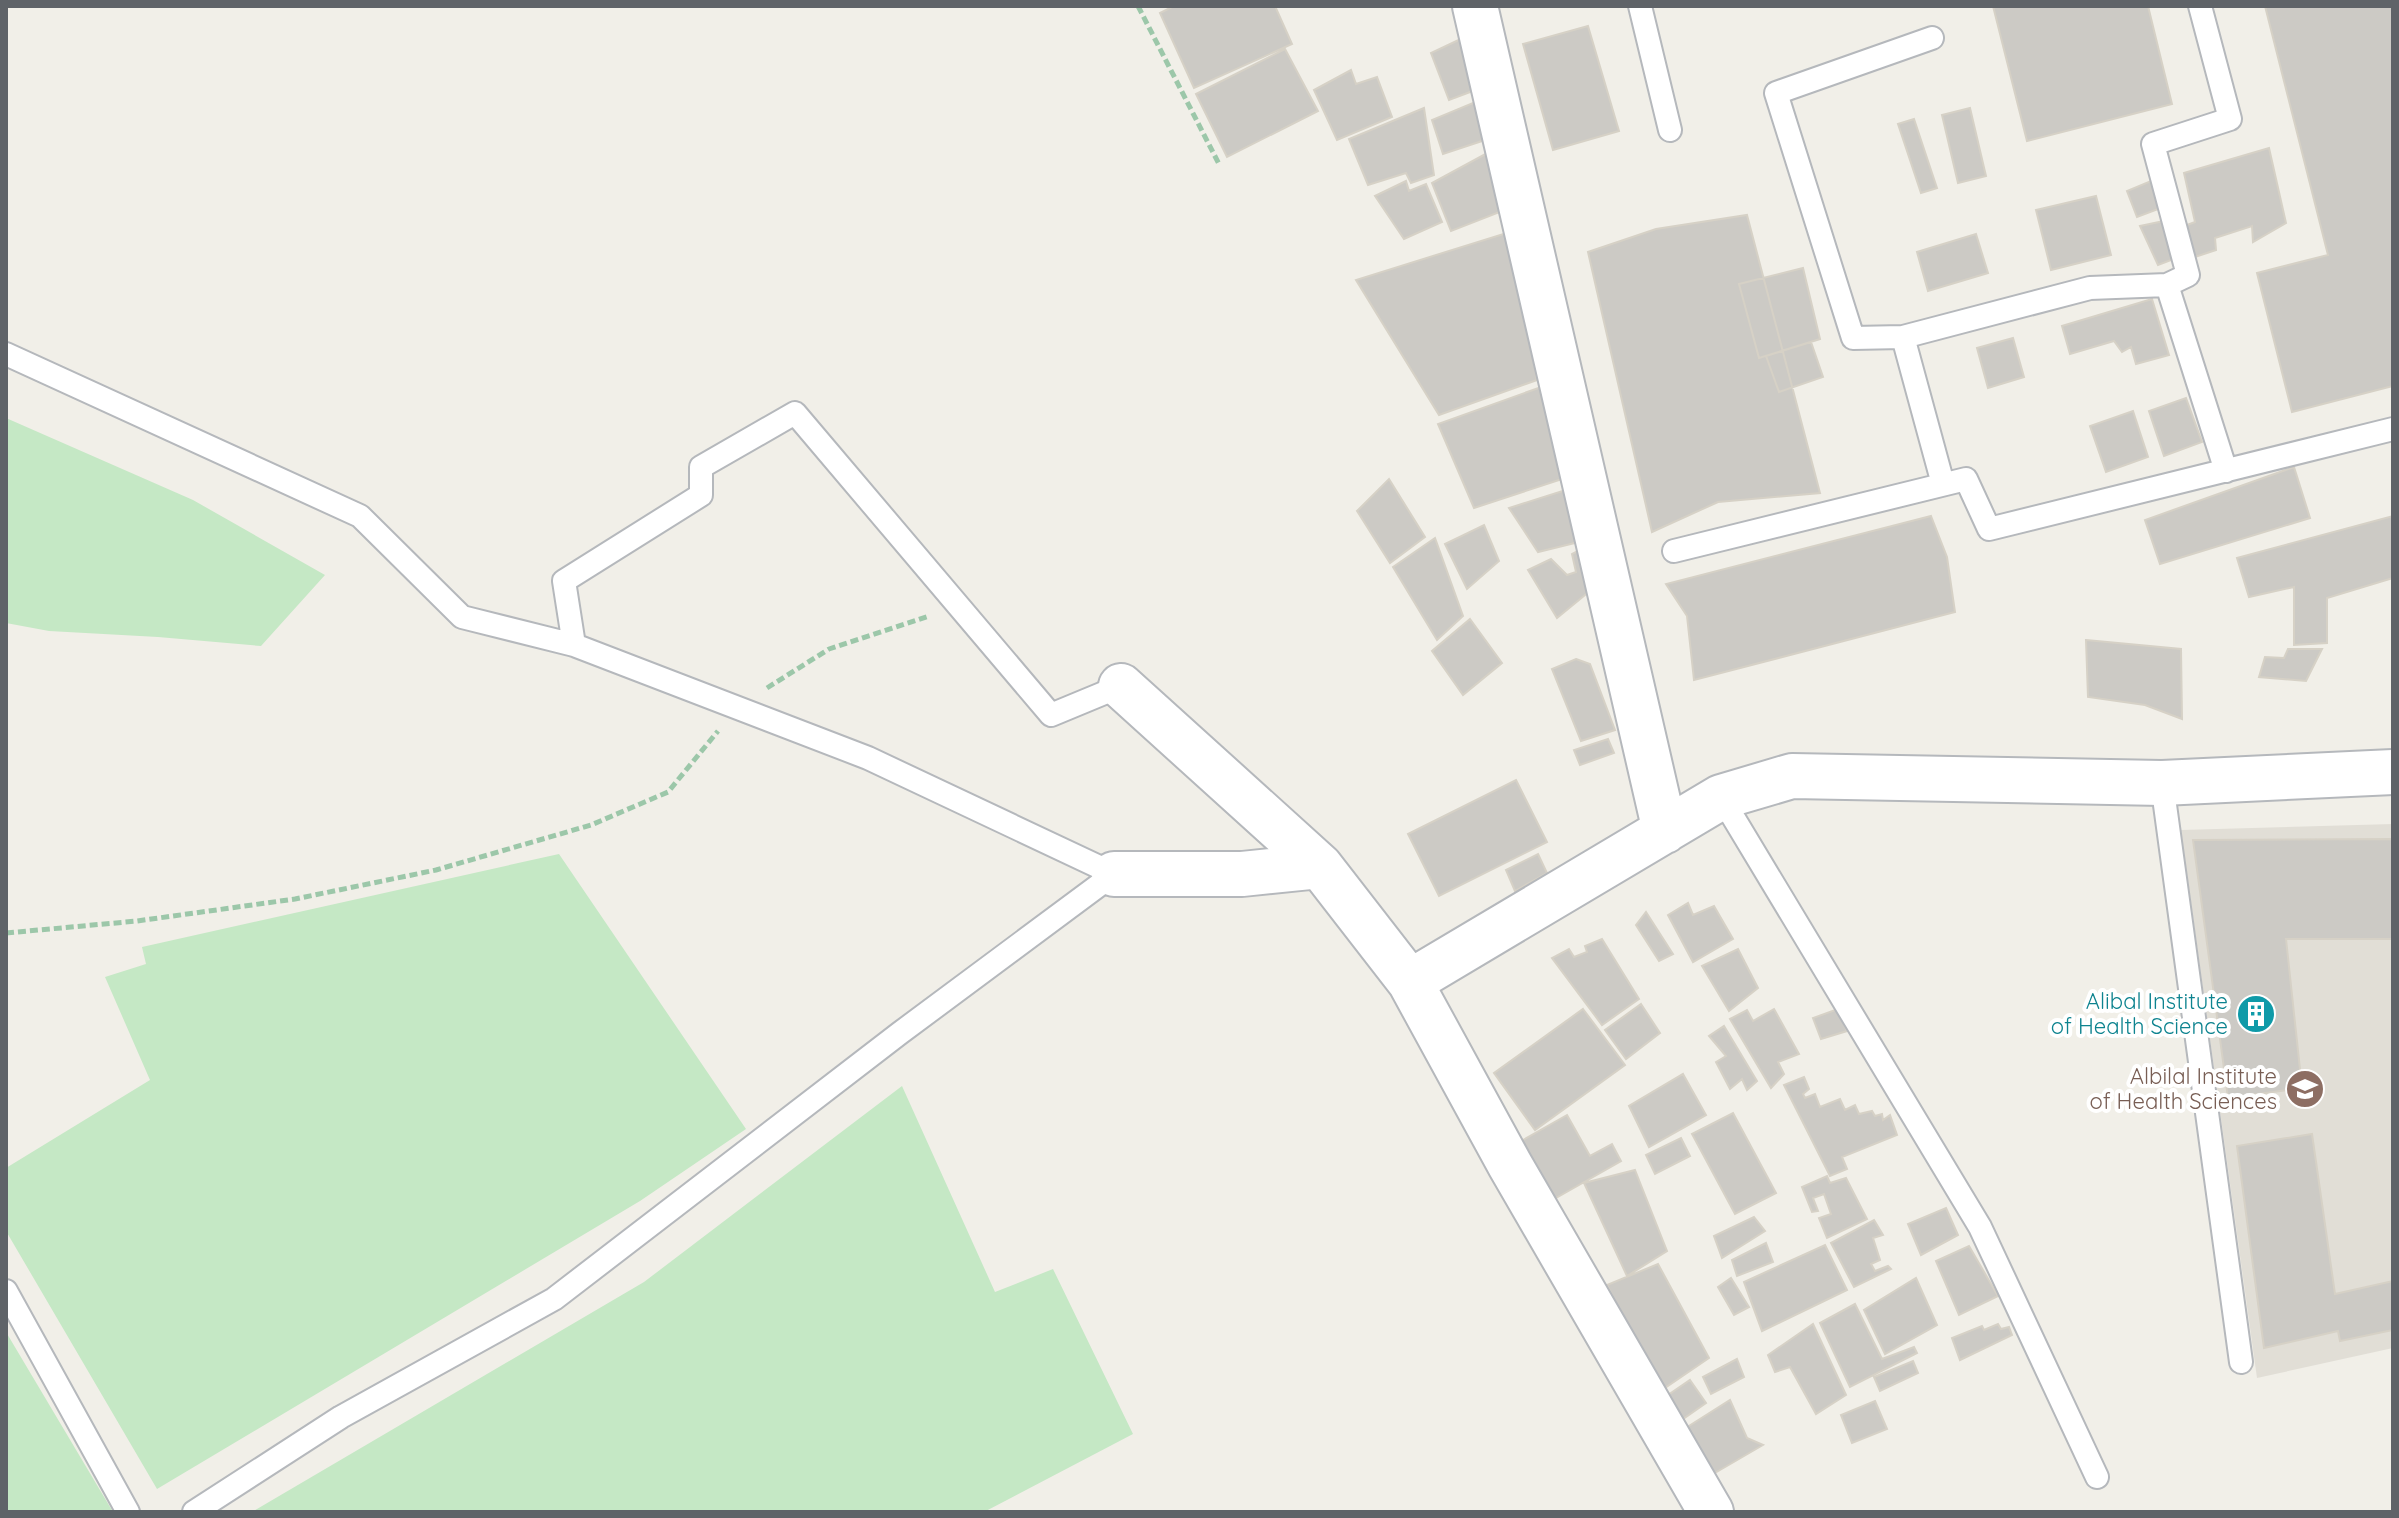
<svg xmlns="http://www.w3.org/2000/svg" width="2399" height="1518" font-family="Quicksand,sans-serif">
  <rect width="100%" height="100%" fill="#f1efe8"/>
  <path fill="#e1ded6" d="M2393 824V1348L2257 1378 2181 830Z"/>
  <path fill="#c5e8c5" d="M6 418 193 500 325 575 261 646 158 637 49 631 6 623Z
    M559 854 746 1129 640 1201 157 1489 6 1231V1168L150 1080 105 977 146 964 142 947Z
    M902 1086 995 1292 1053 1269 1133 1434 984 1512H252L644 1282Z
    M6 1332 113 1512H6Z"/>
  <path fill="#cccac5" stroke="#d6d1c6" stroke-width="2" d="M1174 6H1275L1292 44 1194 88 1160 13Z
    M1993 6H2148L2172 104 2027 141Z
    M2265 6H2393V386L2292 412 2257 273 2328 255Z
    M1588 26 1619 131 1553 150 1523 44Z
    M1467 36 1478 89 1449 100 1431 53Z
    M1285 49 1318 111 1227 157 1196 94Z
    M1351 70 1356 84 1377 77 1392 117 1337 140 1314 90Z
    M1480 100 1491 138 1443 154 1432 120Z
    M1424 108 1434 175 1411 183 1406 173 1368 185 1349 139Z
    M1970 108 1986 176 1958 183 1942 115Z
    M1914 119 1937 188 1921 193 1898 124Z
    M2269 148 2286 223 2253 242 2252 226 2215 238 2216 250 2195 257 2184 226 2195 222 2184 173Z
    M1491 151 1510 208 1451 231 1432 183Z
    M1406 181 1409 191 1426 184 1442 222 1404 239 1375 196Z
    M2151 181 2161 208 2137 217 2127 191Z
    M2096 196 2111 255 2051 270 2036 210Z
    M1747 215 1820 493 1718 502 1652 532 1588 252 1656 229Z
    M2164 221 2174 259 2158 265 2140 226Z
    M1513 231 1537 380 1439 415 1356 280Z
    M1976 234 1988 273 1928 291 1917 252Z
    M1803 268 1820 339 1759 358 1739 284Z
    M2152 299 2169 355 2136 364 2131 347 2122 352 2114 341 2070 354 2062 326Z
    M2013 338 2024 377 1988 388 1977 348Z
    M1811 342 1823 377 1779 392 1766 356Z
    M1544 386 1568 477 1474 508 1438 424Z
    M2186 398 2202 442 2164 456 2149 411Z
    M2133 411 2148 457 2106 472 2090 426Z
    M2294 467 2310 518 2160 564 2145 520Z
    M1389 479 1425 537 1390 563 1357 511Z
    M1572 488 1587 540 1538 552 1509 508Z
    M1931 516 1947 557 1955 612 1694 680 1687 616 1666 584Z
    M2393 516V578L2327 598V643L2294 645V587L2249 597 2237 558Z
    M1484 525 1499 561 1467 589 1445 544Z
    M1435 538 1463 616 1437 640 1393 567Z
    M1591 544 1601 582 1557 618 1528 570 1551 559 1567 575 1576 572 1572 554Z
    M1470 619 1502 663 1463 695 1432 651Z
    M2086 640 2181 649 2182 719 2145 705 2088 697Z
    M2288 649H2322L2306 681 2259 677 2265 657 2284 658Z
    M1576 659 1590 664 1615 730 1581 741 1552 669Z
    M1608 739 1614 753 1580 765 1574 750Z
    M1516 780 1547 842 1439 896 1408 834Z
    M2393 839V939H2286L2302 1088 2228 1098 2193 840Z
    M1538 854 1547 873 1515 891 1506 870Z
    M1688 903 1693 915 1714 906 1733 939 1693 962 1668 915Z
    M1646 912 1673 954 1659 961 1636 925Z
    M1602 939 1639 999 1602 1025 1552 958 1569 949 1574 957 1587 952 1585 946Z
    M1738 949 1758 988 1729 1011 1702 966Z
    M1641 1004 1660 1033 1626 1059 1605 1030Z
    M1583 1009 1625 1065 1535 1130 1494 1073Z
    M1774 1009 1799 1054 1778 1062 1784 1074 1771 1088 1730 1019 1747 1010 1753 1021Z
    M1838 1009 1847 1031 1821 1039 1813 1018Z
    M1724 1026 1757 1081 1747 1090 1742 1079 1730 1089 1716 1062 1726 1056 1709 1036Z
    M1683 1074 1706 1115 1649 1147 1629 1106Z
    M1804 1077 1809 1089 1803 1094 1805 1098 1815 1094 1820 1107 1840 1099 1845 1110 1855 1105 1859 1114 1872 1111 1875 1116 1882 1114 1883 1120 1890 1115 1897 1135 1842 1157 1847 1169 1830 1176 1784 1085Z
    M1733 1113 1776 1193 1735 1214 1692 1134Z
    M1567 1115 1590 1156 1612 1144 1621 1161 1549 1202 1516 1144Z
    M2312 1134 2335 1294 2393 1281V1330L2340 1341 2338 1331 2264 1348 2237 1146Z
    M1681 1138 1690 1156 1655 1174 1646 1155Z
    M1635 1170 1667 1251 1627 1276 1584 1183Z
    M1827 1176 1830 1183 1846 1178 1867 1219 1827 1238 1819 1218 1831 1214 1824 1194 1813 1198 1818 1211 1812 1212 1802 1187Z
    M1946 1208 1958 1235 1921 1255 1908 1224Z
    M1754 1217 1765 1231 1722 1258 1714 1236Z
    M1874 1220 1883 1235 1873 1238 1880 1260 1871 1264 1875 1271 1888 1266 1891 1269 1854 1287 1831 1243Z
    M1766 1243 1773 1262 1737 1276 1732 1260Z
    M1825 1245 1847 1290 1762 1331 1744 1282Z
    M1969 1246 1998 1296 1959 1315 1936 1261Z
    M1658 1264 1709 1358 1659 1392 1607 1285Z
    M1731 1278 1749 1307 1734 1315 1718 1287Z
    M1916 1278 1937 1325 1885 1354 1864 1310Z
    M1855 1304 1882 1359 1914 1347 1917 1353 1850 1387 1820 1323Z
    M1813 1324 1846 1395 1816 1414 1790 1367 1775 1372 1768 1355Z
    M1998 1324 2001 1329 2009 1327 2012 1335 1960 1360 1952 1338 1982 1326 1984 1330Z
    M1737 1359 1744 1377 1711 1394 1703 1377Z
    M1913 1361 1918 1373 1880 1391 1874 1377Z
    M1690 1380 1706 1403 1683 1419 1668 1395Z
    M1730 1400 1747 1438 1763 1445 1708 1477 1681 1431Z
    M1875 1401 1887 1429 1852 1443 1841 1415Z"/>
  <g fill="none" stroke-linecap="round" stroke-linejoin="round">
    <defs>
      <path id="service" d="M1640 6 1670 130
        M2200 6 2230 119 2153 144 2188 275 2167 285 2226 471
        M1932 38 1776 93 1853 338 1903 337 1943 484
        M1903 337 2090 288 2167 285
        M6 354 360 516 462 617 574 645 868 758 1114 874 900 1033 554 1299 341 1417 194 1512
        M1674 551 1966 479 1989 529 2393 429
        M574 645 564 581 701 495V467L795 413 1051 715 1121 686
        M2162 783 2241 1362
        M1721 797 1980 1227 2097 1477
        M6 1291 128 1512"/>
      <path id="minor" d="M1475 6 1665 831
        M1121 686 1320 866 1410 982 1510 1165 1711 1512
        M1114 874H1242L1320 866
        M1410 982 1721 797 1792 776 2162 783 2393 772"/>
    </defs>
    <use href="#service" stroke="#b5b8bc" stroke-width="26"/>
    <use href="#minor" stroke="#b5b8bc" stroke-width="48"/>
    <path stroke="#9cc7a9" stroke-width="5" stroke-dasharray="8 4" stroke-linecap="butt" d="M1138 6 1220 166
      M767 688 829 649 929 616
      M6 933 137 921 295 899 436 870 591 825 668 792 718 731"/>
    <use href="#service" stroke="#fff" stroke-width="22"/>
    <use href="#minor" stroke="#fff" stroke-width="44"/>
  </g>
  <defs>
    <symbol id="building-disc" viewBox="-11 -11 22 22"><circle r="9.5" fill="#0f9aa8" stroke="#fff"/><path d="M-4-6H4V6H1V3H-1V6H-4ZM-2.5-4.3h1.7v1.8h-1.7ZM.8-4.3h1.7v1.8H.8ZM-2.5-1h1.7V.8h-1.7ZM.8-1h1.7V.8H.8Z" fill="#fff"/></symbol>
    <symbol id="university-disc" viewBox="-11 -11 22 22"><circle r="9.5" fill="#8d6e63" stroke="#fff"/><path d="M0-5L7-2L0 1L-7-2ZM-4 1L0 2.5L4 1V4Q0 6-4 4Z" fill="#fff"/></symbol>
  </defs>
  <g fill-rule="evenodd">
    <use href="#building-disc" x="2234" y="992" width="44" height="44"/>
    <use href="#university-disc" x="2283" y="1067" width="44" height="44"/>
  </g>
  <g text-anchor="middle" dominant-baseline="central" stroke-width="8" stroke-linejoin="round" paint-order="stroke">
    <g font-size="22" fill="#0d838f" stroke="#fff" text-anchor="end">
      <text x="2228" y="1001">Alibal Institute<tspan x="2228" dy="25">of Health Science</tspan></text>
    </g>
    <g font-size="22" fill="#785e54" stroke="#fff" text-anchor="end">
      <text x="2277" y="1076">Albilal Institute<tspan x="2277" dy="25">of Health Sciences</tspan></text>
    </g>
  </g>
  <rect width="2399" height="1518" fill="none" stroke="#5f6368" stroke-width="16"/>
</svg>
